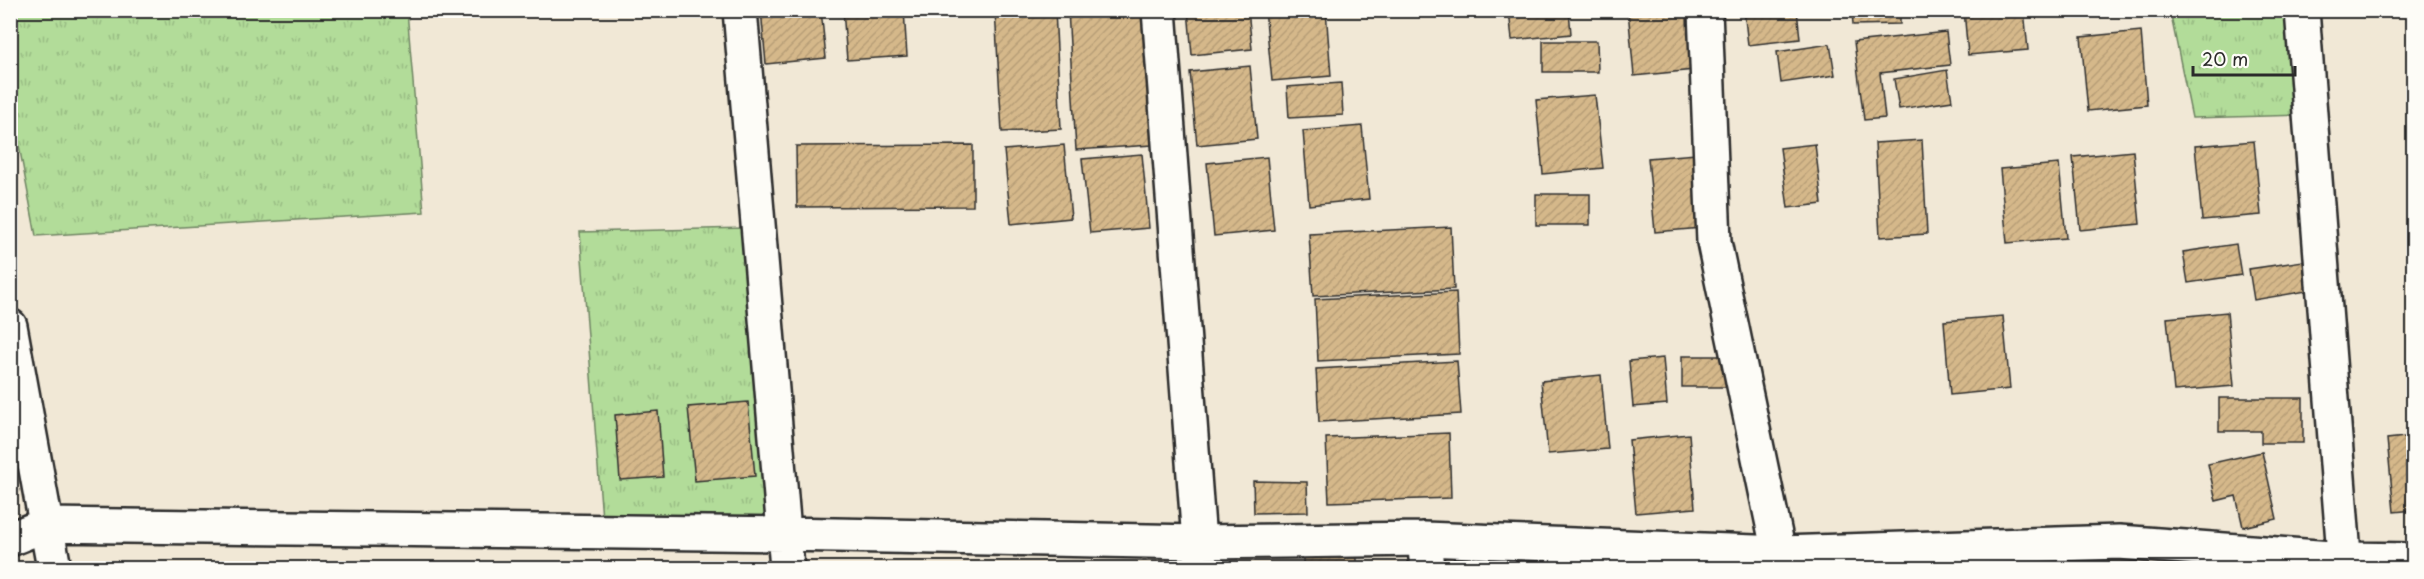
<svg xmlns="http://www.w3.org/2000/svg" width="2424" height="579" font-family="'Playpen Sans',sans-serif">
  <defs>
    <pattern id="grass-tufts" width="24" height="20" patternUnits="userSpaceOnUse" patternTransform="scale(1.5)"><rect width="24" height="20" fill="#b2dc99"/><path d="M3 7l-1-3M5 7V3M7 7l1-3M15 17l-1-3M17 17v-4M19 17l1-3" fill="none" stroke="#99bd84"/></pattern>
    <pattern id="building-hatch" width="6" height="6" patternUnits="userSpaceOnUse" patternTransform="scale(1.5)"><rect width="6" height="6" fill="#d5b88a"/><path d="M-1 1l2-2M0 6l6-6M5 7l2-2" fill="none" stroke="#b79e77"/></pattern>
  </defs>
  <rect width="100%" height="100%" fill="#f1e8d6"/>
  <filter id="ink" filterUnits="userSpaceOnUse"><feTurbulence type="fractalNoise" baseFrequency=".0167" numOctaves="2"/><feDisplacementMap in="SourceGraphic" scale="12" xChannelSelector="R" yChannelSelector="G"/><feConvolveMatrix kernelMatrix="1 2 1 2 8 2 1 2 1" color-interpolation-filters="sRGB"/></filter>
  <g filter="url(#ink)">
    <path fill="url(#grass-tufts)" stroke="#6e8462" stroke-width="1.5" d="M10 11H407L424 212 36 236 11 103Z
      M2170 11H2290L2300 115 2192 118Z
      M745 228 772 534 603 532 580 232Z"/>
    <path fill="url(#building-hatch)" stroke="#2b2b2b" stroke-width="1.5" d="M761 10H821L826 58 766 64Z
      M843 10H904L907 56 847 60Z
      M995 10H1055L1061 129 1002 132Z
      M1068 10H1144L1152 145 1076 150Z
      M1188 10H1248L1252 49 1192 55Z
      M1265 10H1326L1331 76 1272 81Z
      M1509 10H1569L1571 34 1512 40Z
      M1628 10H1688L1694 70 1634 76Z
      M1744 10H1797L1800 39 1748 45Z
      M1852 10H1900V24L1853 25Z
      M1964 10H2024L2028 50 1968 55Z
      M2141 31 2147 105 2088 111 2081 37Z
      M1946 32 1950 65 1880 73 1885 118 1864 120 1854 42Z
      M1543 41H1597L1598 72H1543Z
      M1830 44 1835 75 1781 83 1777 52Z
      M1250 66 1257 139 1197 145 1190 72Z
      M1947 70 1952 101 1899 109 1894 79Z
      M1341 83 1343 115 1289 118 1287 87Z
      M1595 95 1603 168 1543 174 1536 100Z
      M1362 126 1369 199 1309 205 1303 131Z
      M1922 140 1927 234 1880 237 1875 143Z
      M2254 141 2261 215 2202 220 2195 146Z
      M1815 144 1822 204 1788 208 1780 148Z
      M973 145V206L797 207 796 146Z
      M1064 145 1071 218 1011 224 1004 150Z
      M2133 151 2140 224 2080 230 2073 157Z
      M1708 153 1714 227 1655 232 1648 158Z
      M1142 154 1149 228 1090 233 1082 159Z
      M1267 157 1274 230 1214 236 1207 163Z
      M2059 164 2066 238 2007 243 2000 169Z
      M1536 194H1590V225H1536Z
      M1451 227 1454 289 1313 296 1309 234Z
      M2236 244 2241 275 2188 283 2183 252Z
      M2303 261 2307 291 2254 300 2249 269Z
      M1456 292 1459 354 1318 361 1315 299Z
      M2227 312 2234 386 2174 391 2167 318Z
      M2003 316 2010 389 1950 395 1944 321Z
      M1682 356H1736L1735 387H1682Z
      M1663 358 1667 404 1633 407 1629 361Z
      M1457 361 1461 414 1319 422 1316 369Z
      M1601 375 1608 449 1548 454 1541 381Z
      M2219 398H2303V443H2261V431H2219Z
      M748 402 755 476 695 481 688 407Z
      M658 411 663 477 620 480 615 415Z
      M1449 433 1451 498 1329 502 1326 438Z
      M1689 434 1695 508 1636 513 1629 440Z
      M2414 436V510L2394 512 2387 439Z
      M2262 452 2277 519 2243 527 2236 496 2216 501 2208 464Z
      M1253 481 1307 482 1308 512 1254 513Z
      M1303 557H1357V568H1303Z
      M1584 564V568H1491V566Z"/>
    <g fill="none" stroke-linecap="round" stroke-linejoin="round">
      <defs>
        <path id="street" d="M740 10 787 568
          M1159 10 1201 568
          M2302 10 2345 568
          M10 326 54 568
          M10 539 45 525 784 534 1198 542 1424 539 1781 553 2119 542 2344 559 2414 560
          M1424 539 1427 568"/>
        <path id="secondary" d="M1705 10 1714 242 1782 568"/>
      </defs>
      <use href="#street" stroke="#2b2b2b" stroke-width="38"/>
      <use href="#secondary" stroke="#2b2b2b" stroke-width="38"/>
      <use href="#street" stroke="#fdfcf7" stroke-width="33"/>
      <use href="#secondary" stroke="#fdfcf7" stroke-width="33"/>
    </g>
  </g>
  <rect width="2424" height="579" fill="none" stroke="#fdfcf7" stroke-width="36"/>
  <rect x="18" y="18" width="2388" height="543" fill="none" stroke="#2b2b2b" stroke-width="2" filter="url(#ink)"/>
  <path d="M2193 66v9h102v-9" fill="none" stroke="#2b2b2b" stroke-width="3"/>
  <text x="2202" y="66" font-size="18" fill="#2b2b2b" stroke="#fdfcf7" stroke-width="4.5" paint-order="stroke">20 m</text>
</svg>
